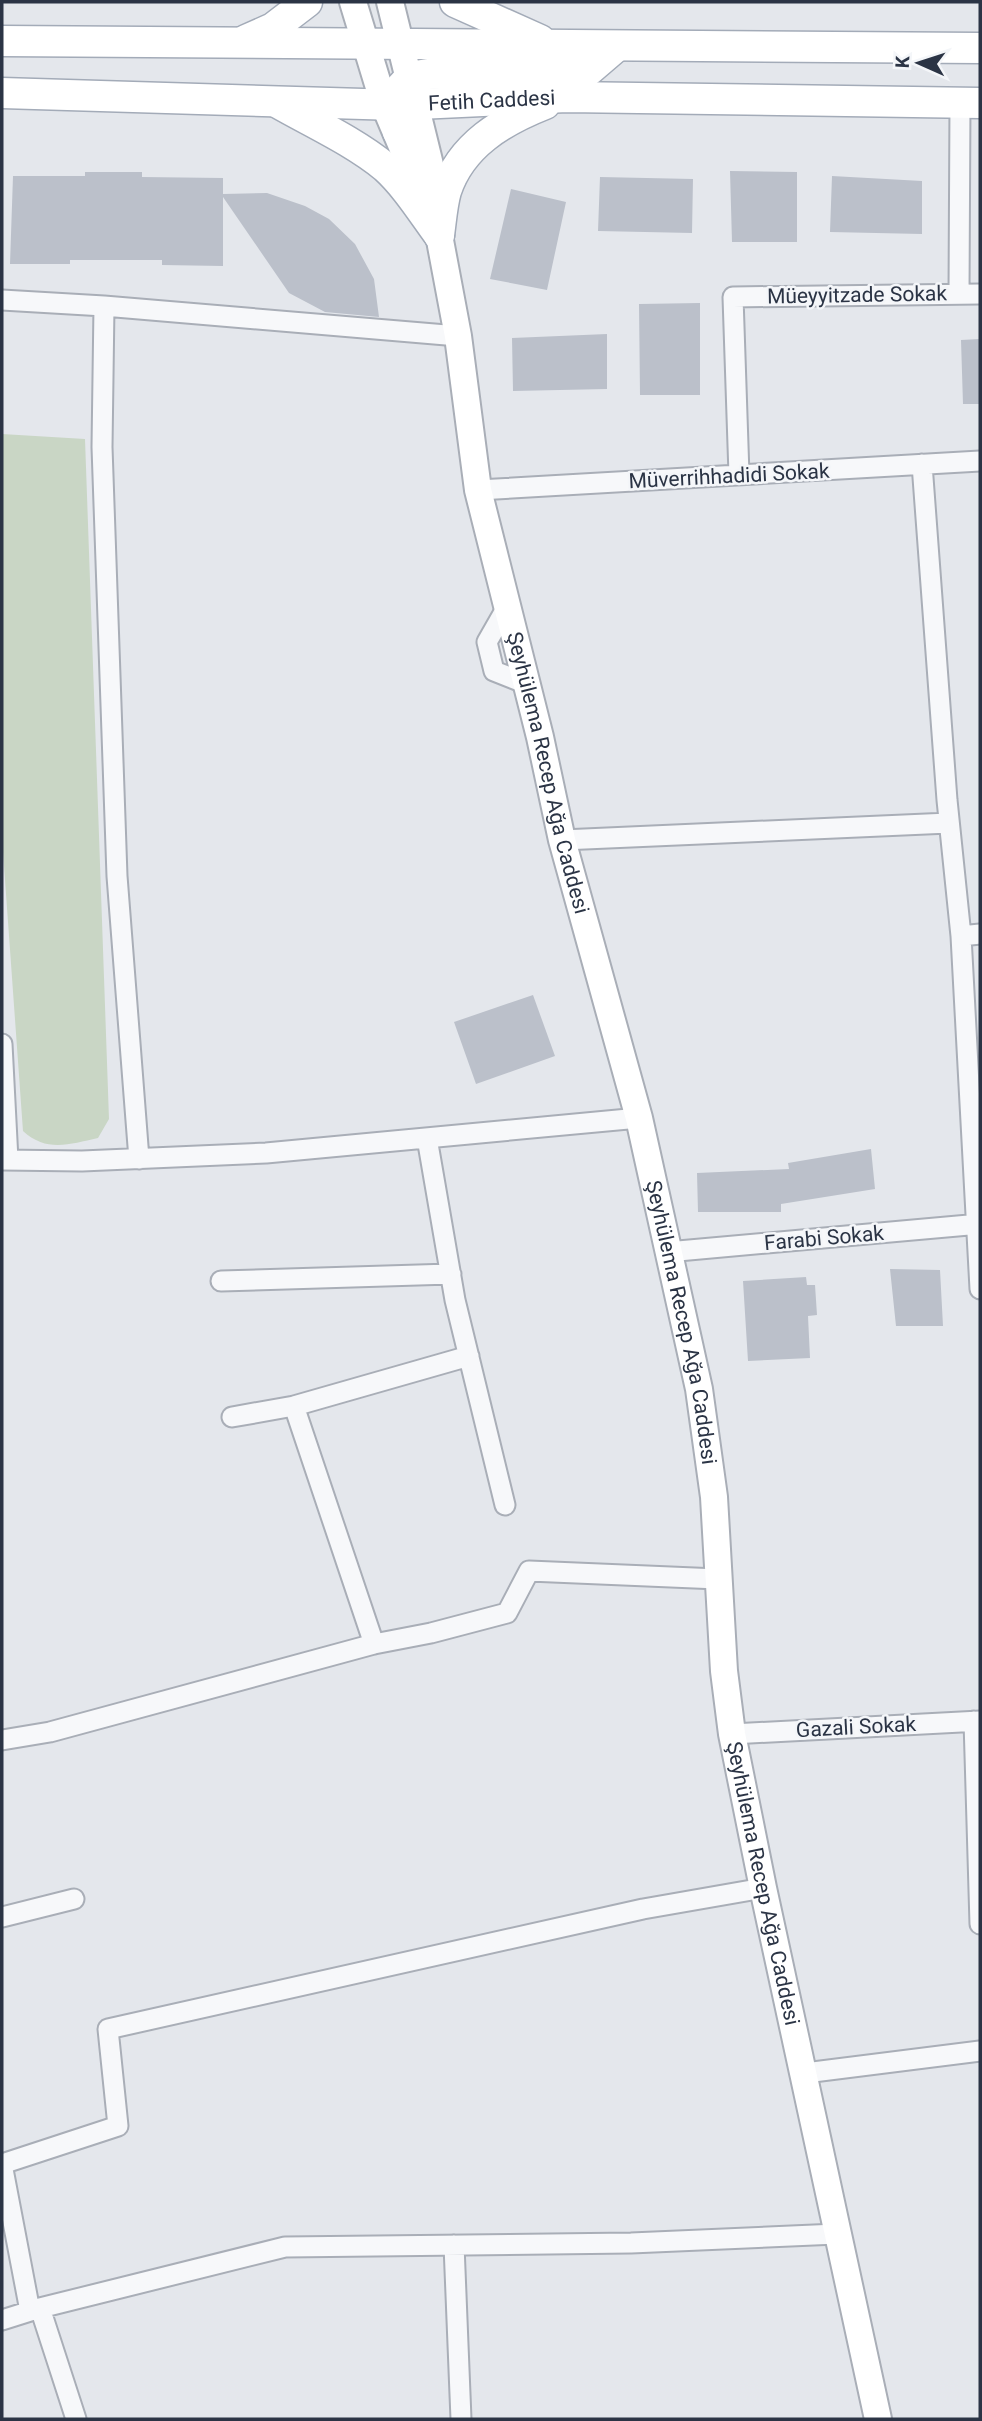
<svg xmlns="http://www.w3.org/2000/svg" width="982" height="2421" font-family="Roboto,sans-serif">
  <rect width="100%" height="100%" fill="#e4e7ec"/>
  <path fill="#c9d6c5" d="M2 434 85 439 109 1119 98 1138C70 1144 47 1153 23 1131L2 838Z"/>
  <path fill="#bbc0ca" d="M730 171 797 172V242H732Z
    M85 172H142V177L223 178V194L267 193 305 206 329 219 355 244 374 279 379 317 325 312 289 293 223 197V266L162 265V260H70V264H10L13 176H85Z
    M832 176 922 181V234L830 232Z
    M600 177 693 179 692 233 598 231Z
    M511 189 566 202 547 290 490 279Z
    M700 303V395H640L639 304Z
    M607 334V389L513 391 512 338Z
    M980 339V404H963L961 340Z
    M533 995 555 1056 476 1084 454 1022Z
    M871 1149 875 1189 781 1204V1212H698L697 1173 789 1169 788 1163Z
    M890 1269 940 1270 943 1326H896Z
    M806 1277 807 1285H815L817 1315 808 1316 810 1358 748 1361 743 1281Z"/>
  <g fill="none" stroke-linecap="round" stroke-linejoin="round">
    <defs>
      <path id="street" d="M959 294 960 103
        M2 300 104 306 458 336
        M104 306 102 447 117 876 139 1159
        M922 464 947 800 961 936 980 1289
        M739 475 733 297 980 294
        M478 490 980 461
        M507 607 487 642 494 671 527 684
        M562 840 949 823
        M961 936 980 934
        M2 1044 8 1160
        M427 1138 455 1300 505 1505
        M2 1160 82 1161 266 1153 639 1118
        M667 1252 980 1224
        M221 1281 451 1274
        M294 1406 374 1644
        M232 1417 294 1406 469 1356
        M974 1721 980 1924
        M732 1734 980 1721
        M2 1740 50 1732 374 1644 431 1633 507 1613 529 1571 718 1579
        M2 1917 74 1899
        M805 2073 980 2051
        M2 2164 118 2126 108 2029 643 1909 763 1888
        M2 2164 30 2311
        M454 2245 461 2419
        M40 2308 76 2419
        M2 2320 40 2308 285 2247 631 2243 837 2234"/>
      <g id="secondary">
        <path d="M353 2 384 104 425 201"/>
        <path id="s1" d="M390 2 433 177 439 235 458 336 478 490 540 737 562 840 639 1118 699 1389 714 1497 724 1671 732 1734 763 1888 878 2419"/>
      </g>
      <g id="primary">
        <path d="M455 2 540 40"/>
        <path d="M246 40 273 28 307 2"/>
        <path d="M2 41 980 48"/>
        <path id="s2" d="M2 93 397 105 567 97 980 103"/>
        <path d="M278 103C313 123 353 141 385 167 406 186 422 212 439 235"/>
        <path d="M398 132 400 88 410 77 428 74 589 70 617 46"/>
        <path d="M439 235C441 221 442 205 446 191 461 145 502 121 545 104"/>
      </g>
    </defs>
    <use href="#street" stroke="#a9aeb7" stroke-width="23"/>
    <use href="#secondary" stroke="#a9aeb7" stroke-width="30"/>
    <use href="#primary" stroke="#a3abb8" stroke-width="33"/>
    <use href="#street" stroke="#f7f8fa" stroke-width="19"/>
    <use href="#secondary" stroke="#fff" stroke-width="26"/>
    <use href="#primary" stroke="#fff" stroke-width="30"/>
  </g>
  <g text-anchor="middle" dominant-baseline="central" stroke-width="5" stroke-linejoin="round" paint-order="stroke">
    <g font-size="21" fill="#2b3445" stroke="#f4f6f9">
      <text stroke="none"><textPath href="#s2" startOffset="490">Fetih Caddesi</textPath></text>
      <text transform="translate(857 295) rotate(-1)">Müeyyitzade Sokak</text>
      <text transform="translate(729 476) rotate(-3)">Müverrihhadidi Sokak</text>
      <text stroke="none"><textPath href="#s1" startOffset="788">Şeyhülema Recep Ağa Caddesi</textPath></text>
      <text transform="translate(824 1238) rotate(-5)">Farabi Sokak</text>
      <text stroke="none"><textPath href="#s1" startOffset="1354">Şeyhülema Recep Ağa Caddesi</textPath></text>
      <text transform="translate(856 1727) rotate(-3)">Gazali Sokak</text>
      <text stroke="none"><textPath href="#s1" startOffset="1922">Şeyhülema Recep Ağa Caddesi</textPath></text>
    </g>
  </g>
  <rect width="982" height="2421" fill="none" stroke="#2b3445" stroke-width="7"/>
  <g transform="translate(919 63) rotate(273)" stroke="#f4f6f9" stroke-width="5" paint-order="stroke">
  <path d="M0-5L12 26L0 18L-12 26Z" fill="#2b3445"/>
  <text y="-10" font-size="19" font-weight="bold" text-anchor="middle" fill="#2b3445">K</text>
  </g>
</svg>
